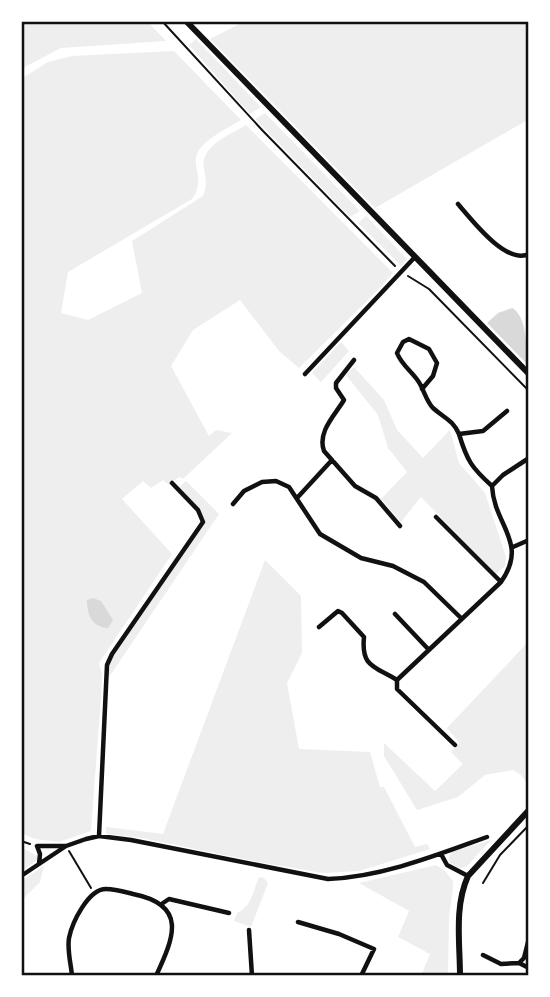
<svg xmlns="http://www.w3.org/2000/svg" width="550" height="997" font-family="'Archivo Narrow',sans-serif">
  <rect width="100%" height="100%" fill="#fff"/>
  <path fill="#eee" d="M21 21H147L166 41 61 48 21 69Z
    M245 21H529V119L375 208 210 39Z
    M196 39 258 104 261 107 250 114 189 45Z
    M174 51 241 120C228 128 208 137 199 150 189 165 207 178 192 199L68 272 61 313 88 320 142 293 132 241 203 196C207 187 206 179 204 169 199 146 230 135 246 125L393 273 376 292 299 368 279 351 240 300 193 330 171 366 209 436 216 430 232 433 183 479 179 477 169 485 163 480 151 488 143 481 122 499 172 554 99 663 102 675 101 697 91 831 59 842 35 839 21 833V79L48 62 72 56Z
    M265 113 360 211 350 217 261 125 255 119Z
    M366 216 407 259 401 266 358 223Z
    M341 342 349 351 321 382 312 373Z
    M354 367 384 400 397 430 423 458 450 430 459 463 485 493 506 557 505 566 496 574 421 497 401 522 381 499 407 472 388 448 378 415 346 375Z
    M186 481 219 514 109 677V662L203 522 178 488Z
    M265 560 301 596 302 653 287 683 299 749 370 752 380 787H384L415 847 427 844 430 849 359 871 323 873 258 862 142 838 106 834V827L163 834Z
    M529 641V785L521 775 513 770 485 775 458 797 417 810 384 756V743L435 791 463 764 451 752 460 743 447 728Z
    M491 840 466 867 460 868 450 863 449 858 451 852Z
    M21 847 37 856V860L21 872Z
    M436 865 445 871 453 881V887L449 918 448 976H421L430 954 398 937 409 911 359 883Z
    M44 866 40 882 21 901V881Z
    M259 877 264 878 268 883 251 927 234 921 237 913C252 906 253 891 259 877Z"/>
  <path fill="#d9d9d9" d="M512 308C527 316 527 348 526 363L487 323 498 313Z
    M93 598 101 601 113 620 108 628C92 627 87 615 87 600Z"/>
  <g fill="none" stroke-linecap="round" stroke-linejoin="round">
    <path stroke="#111" stroke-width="2" d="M162 21 263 131 395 266
      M408 276 429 289 529 391
      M21 841 30 844
      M69 851 91 888
      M483 883 500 855 529 825"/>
    <path stroke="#111" stroke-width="4.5" d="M458 204C472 220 506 265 529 254
      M354 360 336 383V388L344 400C335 415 317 432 324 451L355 486 376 498 400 526
      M305 374 415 257
      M422 389 433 376 437 363 429 349 409 339 403 342 397 353C402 366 414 373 420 384 424 391 427 402 433 408 444 418 453 420 459 434
      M492 486C472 468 467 461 459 434L483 431 507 411
      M297 498 332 460
      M233 504 244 491 262 482 276 481 289 487 320 534 361 558 393 566 424 582 462 619
      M436 517 501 582
      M513 547 529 540
      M395 614 429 650
      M319 627 338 611 342 613 364 637C361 667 374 666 397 680
      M455 745 397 689V680L501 582C529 542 494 526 492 486L503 475 529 458
      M99 836 107 665 112 654 203 522 198 510 172 483
      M441 854 447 865 468 876
      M39 864 40 854 37 846H66
      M21 876 66 846 86 839 99 836 131 840 328 879C382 877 437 855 487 837
      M163 903 169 899 229 913
      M298 922 339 934 374 949 361 976
      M249 930 252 976
      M529 938 524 958 519 963 529 968
      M483 955 501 964 519 963
      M72 976C71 964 67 950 69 938 72 923 88 889 106 889 115 889 125 892 133 894 188 905 174 937 156 976"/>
    <path stroke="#111" stroke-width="6" d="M186 21 529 374
      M460 976C460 943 454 907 468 876L529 810"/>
  </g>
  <rect width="550" height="997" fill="none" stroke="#ffffff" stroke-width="46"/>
  <rect x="23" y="23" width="504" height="951" fill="none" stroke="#111" stroke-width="2.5"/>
</svg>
